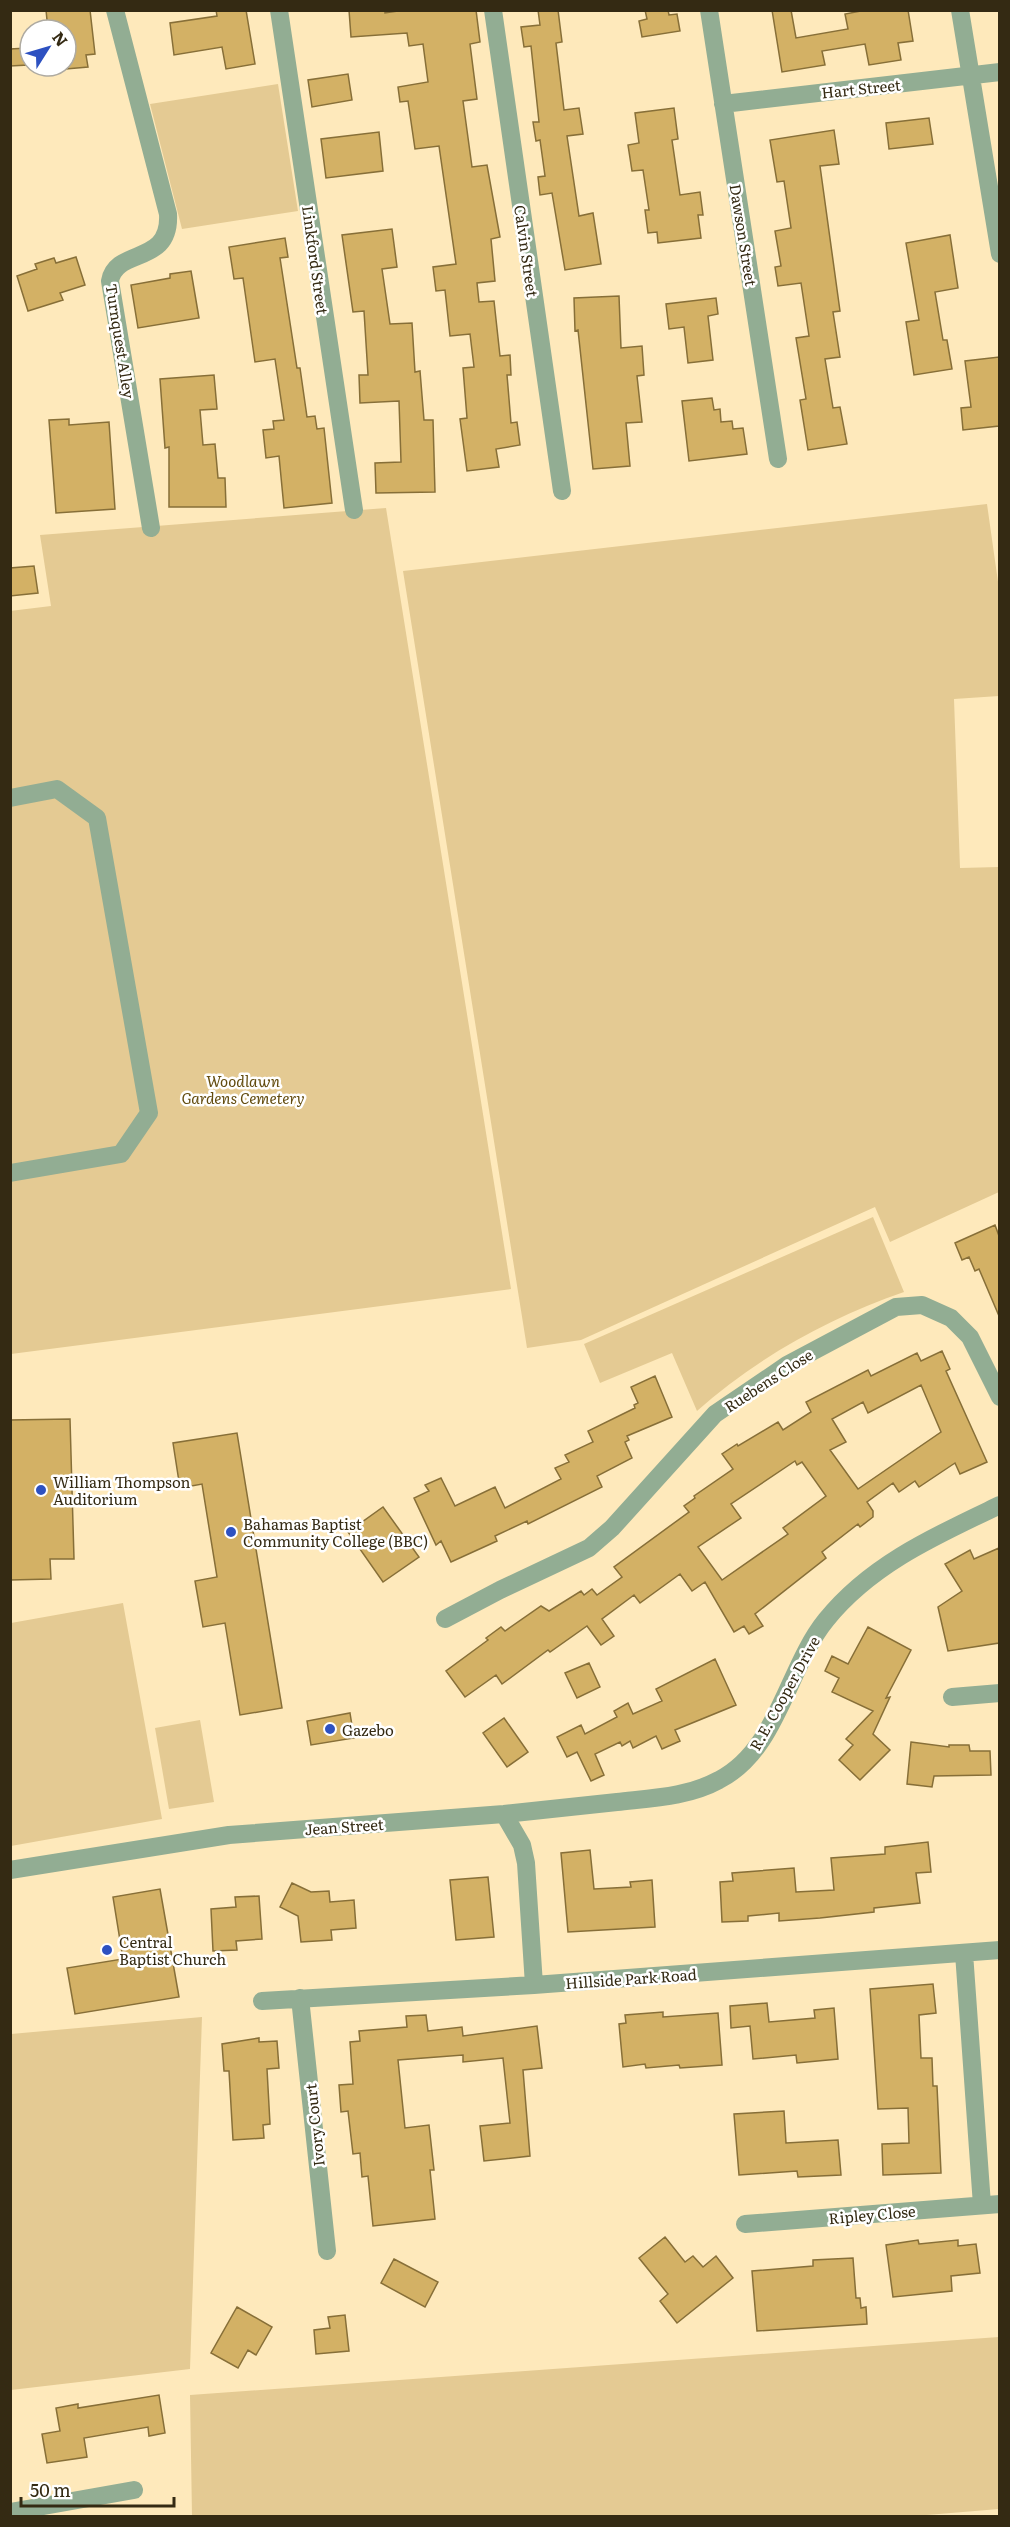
<svg xmlns="http://www.w3.org/2000/svg" width="1010" height="2527" font-family="Literata,serif">
  <rect width="100%" height="100%" fill="#fee9bb"/>
  <path fill="#e4ca93" d="M278 84 298 211 182 229 150 104Z
    M987 504 999 589V696L954 699 960 868 999 867V1192L890 1242 875 1207 581 1340 527 1348 403 571Z
    M386 508 511 1289 11 1354 10 611 51 606 40 535Z
    M873 1217 904 1292C830 1317 755 1359 697 1411L672 1353 600 1383 584 1344Z
    M123 1603 162 1819 11 1846V1623Z
    M200 1720 214 1802 169 1809 155 1728Z
    M202 2017 190 2369 11 2390V2034Z
    M999 2337V2509L915 2516H192L190 2395Z"/>
  <path fill="#d3b165" stroke="#876f38" stroke-width="1.5" fill-rule="evenodd" d="M46 10H90L95 54 86 55 88 67 66 69V30H48Z
    M216 10H246L255 64 226 69 222 47 174 55 170 23 217 16Z
    M349 10H385V13L405 10H476L480 42 470 44 477 99 463 101 472 167 487 165 500 237 491 239 495 281 477 283 479 302 494 301 500 356 510 355 511 375H507L511 423 517 422 520 445 496 449 499 467 467 471 460 419 467 418 463 368 474 367 470 334 450 336 445 290 436 291 433 267 456 264 439 146 415 149 408 101 400 102 398 87 428 82 423 44 409 46 407 33 351 37Z
    M538 10H558L562 42 556 43 564 110 579 108 583 134 567 136 579 216 593 213 601 264 565 270 552 193 540 195 538 177 545 176 540 140 536 141 533 122H539L531 46 524 47 521 27 540 25Z
    M645 10H668L669 15 677 14 680 31 642 37 639 21 647 19Z
    M772 10H791L796 38 848 29 845 14 866 10H908L913 41 898 43 901 60 869 65 865 44 822 51 825 65 782 72Z
    M28 48V65L10 66V49Z
    M348 74 352 100 312 107 308 80Z
    M674 108 678 139 672 140 680 195 700 192 703 215H698L701 238 658 243 657 232 648 233 645 210H649L643 170 632 171 628 145 639 143 635 113Z
    M929 118 933 144 889 149 886 123Z
    M834 130 839 164 820 166 840 311 833 312 840 357 825 359 833 408 840 407 847 444 808 450 800 400 806 399 796 338 809 336 801 283 778 286 775 267 781 266 775 231 791 228 784 181 777 182 770 140Z
    M379 132 383 171 326 178 321 139Z
    M392 229 397 267 382 269 390 324 412 323 415 372 420 371 424 420H433L435 492 376 493 375 463 401 462 399 401 360 403 359 375H368L364 311 353 312 342 235Z
    M950 235 958 288 935 292 943 340H947L952 369 914 375 906 322 919 320 906 243Z
    M285 238 288 257 280 258 297 368H300L307 417 315 416 317 429 324 428 332 503 284 508 279 456 266 458 263 430 274 429 273 421 284 420 275 359 255 362 243 278 234 279 229 247Z
    M76 257 85 285 60 293 63 300 28 311 17 276 37 269 35 264 54 258 56 263Z
    M191 271 199 318 138 328 131 285 170 278V274Z
    M619 296 621 348 642 346 644 375 637 376 642 422 626 423 630 466 593 469 578 330 575 331 574 298Z
    M716 298 718 314 708 316 713 360 688 363 684 327 669 329 666 304Z
    M999 357V426L963 430 961 408 971 407 965 361Z
    M214 375 217 409 200 410 203 445 215 444 218 478H225L226 507H169V447L165 448 160 379Z
    M712 398 714 410 720 409 721 422 732 421 733 429 743 428 747 454 689 461 682 401Z
    M69 419V425L109 422 115 509 56 513 49 420Z
    M34 566 38 593 10 596V568Z
    M995 1225 999 1236V1316L979 1269 975 1271 969 1257 962 1260 955 1243Z
    M942 1351 950 1369 946 1371 987 1462 960 1474 955 1463 919 1487 915 1481 899 1492 893 1483 867 1502 873 1511V1517L860 1527 858 1524 822 1552 826 1558 755 1614 763 1626 749 1634 744 1626 734 1632 705 1582 692 1591 680 1574 640 1603 634 1595 602 1619 614 1636 601 1645 587 1626 550 1652 548 1650 502 1684 496 1675 465 1697 446 1671 488 1640 486 1638 501 1627 505 1631 541 1606 549 1611 581 1591 584 1595 592 1589 597 1595 622 1577 614 1567 689 1512 684 1506 695 1498 694 1496 733 1469 722 1454 737 1444 738 1446 778 1422 783 1430 811 1412 806 1402 868 1370 871 1376 917 1353 921 1361ZM921 1385 941 1432 858 1489 830 1450 846 1442 832 1419 863 1402 868 1413ZM795 1461 797 1465 802 1462 826 1496 783 1528 788 1534 722 1580 698 1547 741 1518 731 1504Z
    M655 1376 672 1417 627 1436 629 1440 625 1442 632 1458 597 1476 602 1487 528 1524 527 1521 495 1536 497 1541 451 1562 441 1541 436 1545 414 1498 429 1491 425 1485 441 1478 455 1506 495 1487 505 1508 561 1479 555 1468 569 1462 565 1455 593 1442 588 1431 635 1408 634 1405 638 1403 631 1387Z
    M70 1419 74 1559H50L51 1579 10 1580V1420Z
    M237 1433 282 1708 240 1715 225 1623 203 1627 195 1581 217 1577 202 1484 180 1488 173 1443Z
    M383 1507 419 1557 383 1582 348 1532Z
    M999 1548V1643L948 1651 938 1607 962 1591 945 1564 970 1550 974 1559Z
    M868 1627 911 1650 886 1698 890 1697 873 1734 890 1750 860 1780 839 1760 853 1745 846 1739 873 1711 832 1692 839 1678 825 1671 832 1656 848 1664Z
    M715 1659 736 1705 675 1730 680 1741 662 1749 656 1736 633 1748 630 1741 622 1746 620 1742 595 1754 604 1775 591 1781 577 1752 567 1757 557 1737 581 1725 585 1734 617 1717 614 1711 628 1703 633 1714 662 1701 656 1689Z
    M589 1663 600 1687 577 1698 565 1673Z
    M350 1713 354 1738 311 1745 307 1721Z
    M504 1718 528 1752 507 1767 483 1733Z
    M911 1742 949 1747V1745H969L970 1751H990L991 1775 934 1776 932 1787 907 1784Z
    M928 1842 931 1872 916 1873 920 1903 874 1908V1912L820 1918 779 1921V1913L748 1916V1921L722 1922 720 1882 733 1881 732 1873 794 1868 796 1892 834 1890 831 1858 885 1854V1847Z
    M590 1850 594 1889 631 1887 630 1882 652 1880 655 1927 568 1932 561 1853Z
    M488 1877 494 1937 456 1940 450 1880Z
    M292 1883 311 1892 329 1891 330 1902 354 1900 356 1928 331 1930 332 1940 301 1942 298 1916 280 1907Z
    M160 1889 179 1997 75 2014 67 1968 123 1959 113 1897Z
    M259 1896 262 1939 236 1941 237 1950 213 1951 211 1909 236 1907 235 1897Z
    M933 1984 936 2013 919 2015 921 2058H932L933 2086H937L941 2173 883 2175 882 2144 909 2143 908 2108 878 2109 870 1989Z
    M767 2003 769 2022 815 2018 814 2010 834 2008 838 2059 797 2063 796 2055 753 2059 750 2026 731 2028 730 2006Z
    M663 2012V2017L718 2013 722 2065 680 2068 679 2065 646 2068 645 2064 623 2067 619 2024 626 2023 625 2015Z
    M426 2015 428 2031 462 2027 463 2036 537 2026 542 2068 523 2070 530 2156 484 2161 480 2126 510 2123 503 2058 463 2062V2055L398 2060 405 2128 429 2125 434 2170H430L435 2219 373 2226 368 2176 362 2177 360 2153 353 2154 348 2111 341 2112 339 2085 353 2084 350 2042 360 2041 359 2031 407 2027 406 2016Z
    M259 2038V2042L277 2041 279 2068 267 2069 270 2124 263 2125 264 2138 233 2140 229 2071H224L222 2044Z
    M784 2111 786 2143 838 2140 841 2175 798 2177 797 2171 739 2175 734 2114Z
    M665 2237 685 2262 693 2256 703 2267 716 2256 733 2278 677 2323 660 2301 668 2294 639 2258Z
    M918 2240 919 2244 958 2240V2246L976 2244 980 2273 951 2276 952 2291 893 2297 886 2245Z
    M853 2258 856 2298H860L861 2308 866 2307 867 2324 757 2331 752 2271 813 2266V2260Z
    M394 2259 438 2282 425 2307 381 2283Z
    M237 2307 272 2327 256 2355 248 2350 238 2368 211 2353Z
    M345 2315 349 2351 316 2354 314 2330 330 2328 328 2317Z
    M159 2395 165 2433 149 2436 148 2427 84 2438 87 2457 47 2463 42 2434 60 2431 56 2408 78 2404V2408Z"/>
  <g fill="none" stroke-linecap="round" stroke-linejoin="round">
    <path stroke="#92ad93" stroke-width="18" d="M115 10 168 214C171 266 116 247 110 281L151 528
      M279 10 354 510
      M493 10 562 491
      M709 10 778 459
      M960 10 1000 254
      M723 104 1000 72
      M10 798 57 789 97 818 149 1113 121 1154 10 1173
      M445 1619 500 1590 589 1548 612 1528 715 1414 787 1365 896 1307 922 1305 951 1318 970 1337 1000 1397
      M952 1697 1000 1693
      M504 1814C542 1810 580 1806 617 1802 652 1798 688 1797 719 1780 778 1750 787 1668 826 1620 871 1564 937 1535 1000 1505
      M10 1870 229 1835 504 1814 522 1845 526 1863 534 1985
      M964 1953 982 2205
      M300 1998 327 2251
      M262 2001 534 1985 1000 1950
      M745 2224 1000 2204
      M10 2512 134 2490"/>
  </g>
  <g fill="#2d51c1" stroke="#fff" stroke-width="2">
    <circle cx="41" cy="1490" r="6"/>
    <circle cx="231" cy="1532" r="6"/>
    <circle cx="330" cy="1729" r="6"/>
    <circle cx="107" cy="1950" r="6"/>
  </g>
  <g text-anchor="middle" dominant-baseline="central" stroke-width="5" stroke-linejoin="round" paint-order="stroke">
    <g font-size="15" fill="#342a13" stroke="#fff">
      <text transform="translate(861 88) rotate(-6)">Hart Street</text>
      <text transform="translate(744 235) rotate(81)">Dawson Street</text>
      <text transform="translate(527 251) rotate(82)">Calvin Street</text>
      <text transform="translate(316 260) rotate(82)">Linkford Street</text>
      <text transform="translate(121 341) rotate(81)">Turnquest Alley</text>
      <text transform="translate(768 1380) rotate(-33)">Ruebens Close</text>
      <text transform="translate(784 1693) rotate(-61)">R.E. Cooper Drive</text>
      <text transform="translate(344 1826) rotate(-4)">Jean Street</text>
      <text transform="translate(631 1978) rotate(-4)">Hillside Park Road</text>
      <text transform="translate(314 2125) rotate(-96)">Ivory Court</text>
      <text transform="translate(872 2214) rotate(-5)">Ripley Close</text>
    </g>
    <g font-size="15" font-style="italic" fill="#624b0e" stroke="#fff">
      <text x="243" y="1080">Woodlawn<tspan x="243" dy="17">Gardens Cemetery</tspan></text>
    </g>
    <g font-size="15" fill="#342a13" stroke="#fff" text-anchor="start">
      <text x="53" y="1481">William Thompson<tspan x="53" dy="17">Auditorium</tspan></text>
      <text x="243" y="1523">Bahamas Baptist<tspan x="243" dy="17">Community College (BBC)</tspan></text>
      <text x="342" y="1729">Gazebo</text>
      <text x="119" y="1941">Central<tspan x="119" dy="17">Baptist Church</tspan></text>
    </g>
  </g>
  <rect width="1010" height="2527" fill="none" stroke="#342a13" stroke-width="24"/>
  <g transform="translate(48 48) rotate(53)"><circle r="28" fill="#ffffff" stroke="#aeaaa1" stroke-width="1.5"/>
  <path d="M0-4.5L10 22L0 15L-10 22Z" fill="#2d51c1"/>
  <text y="-9" font-size="16" font-weight="bold" text-anchor="middle" fill="#342a13">N</text>
  </g>
  <path d="M21 2497v9h153v-9" fill="none" stroke="#342a13" stroke-width="3"/>
  <text x="30" y="2497" font-size="18" fill="#342a13" stroke="#ffffff" stroke-width="4.5" paint-order="stroke">50 m</text>
</svg>
